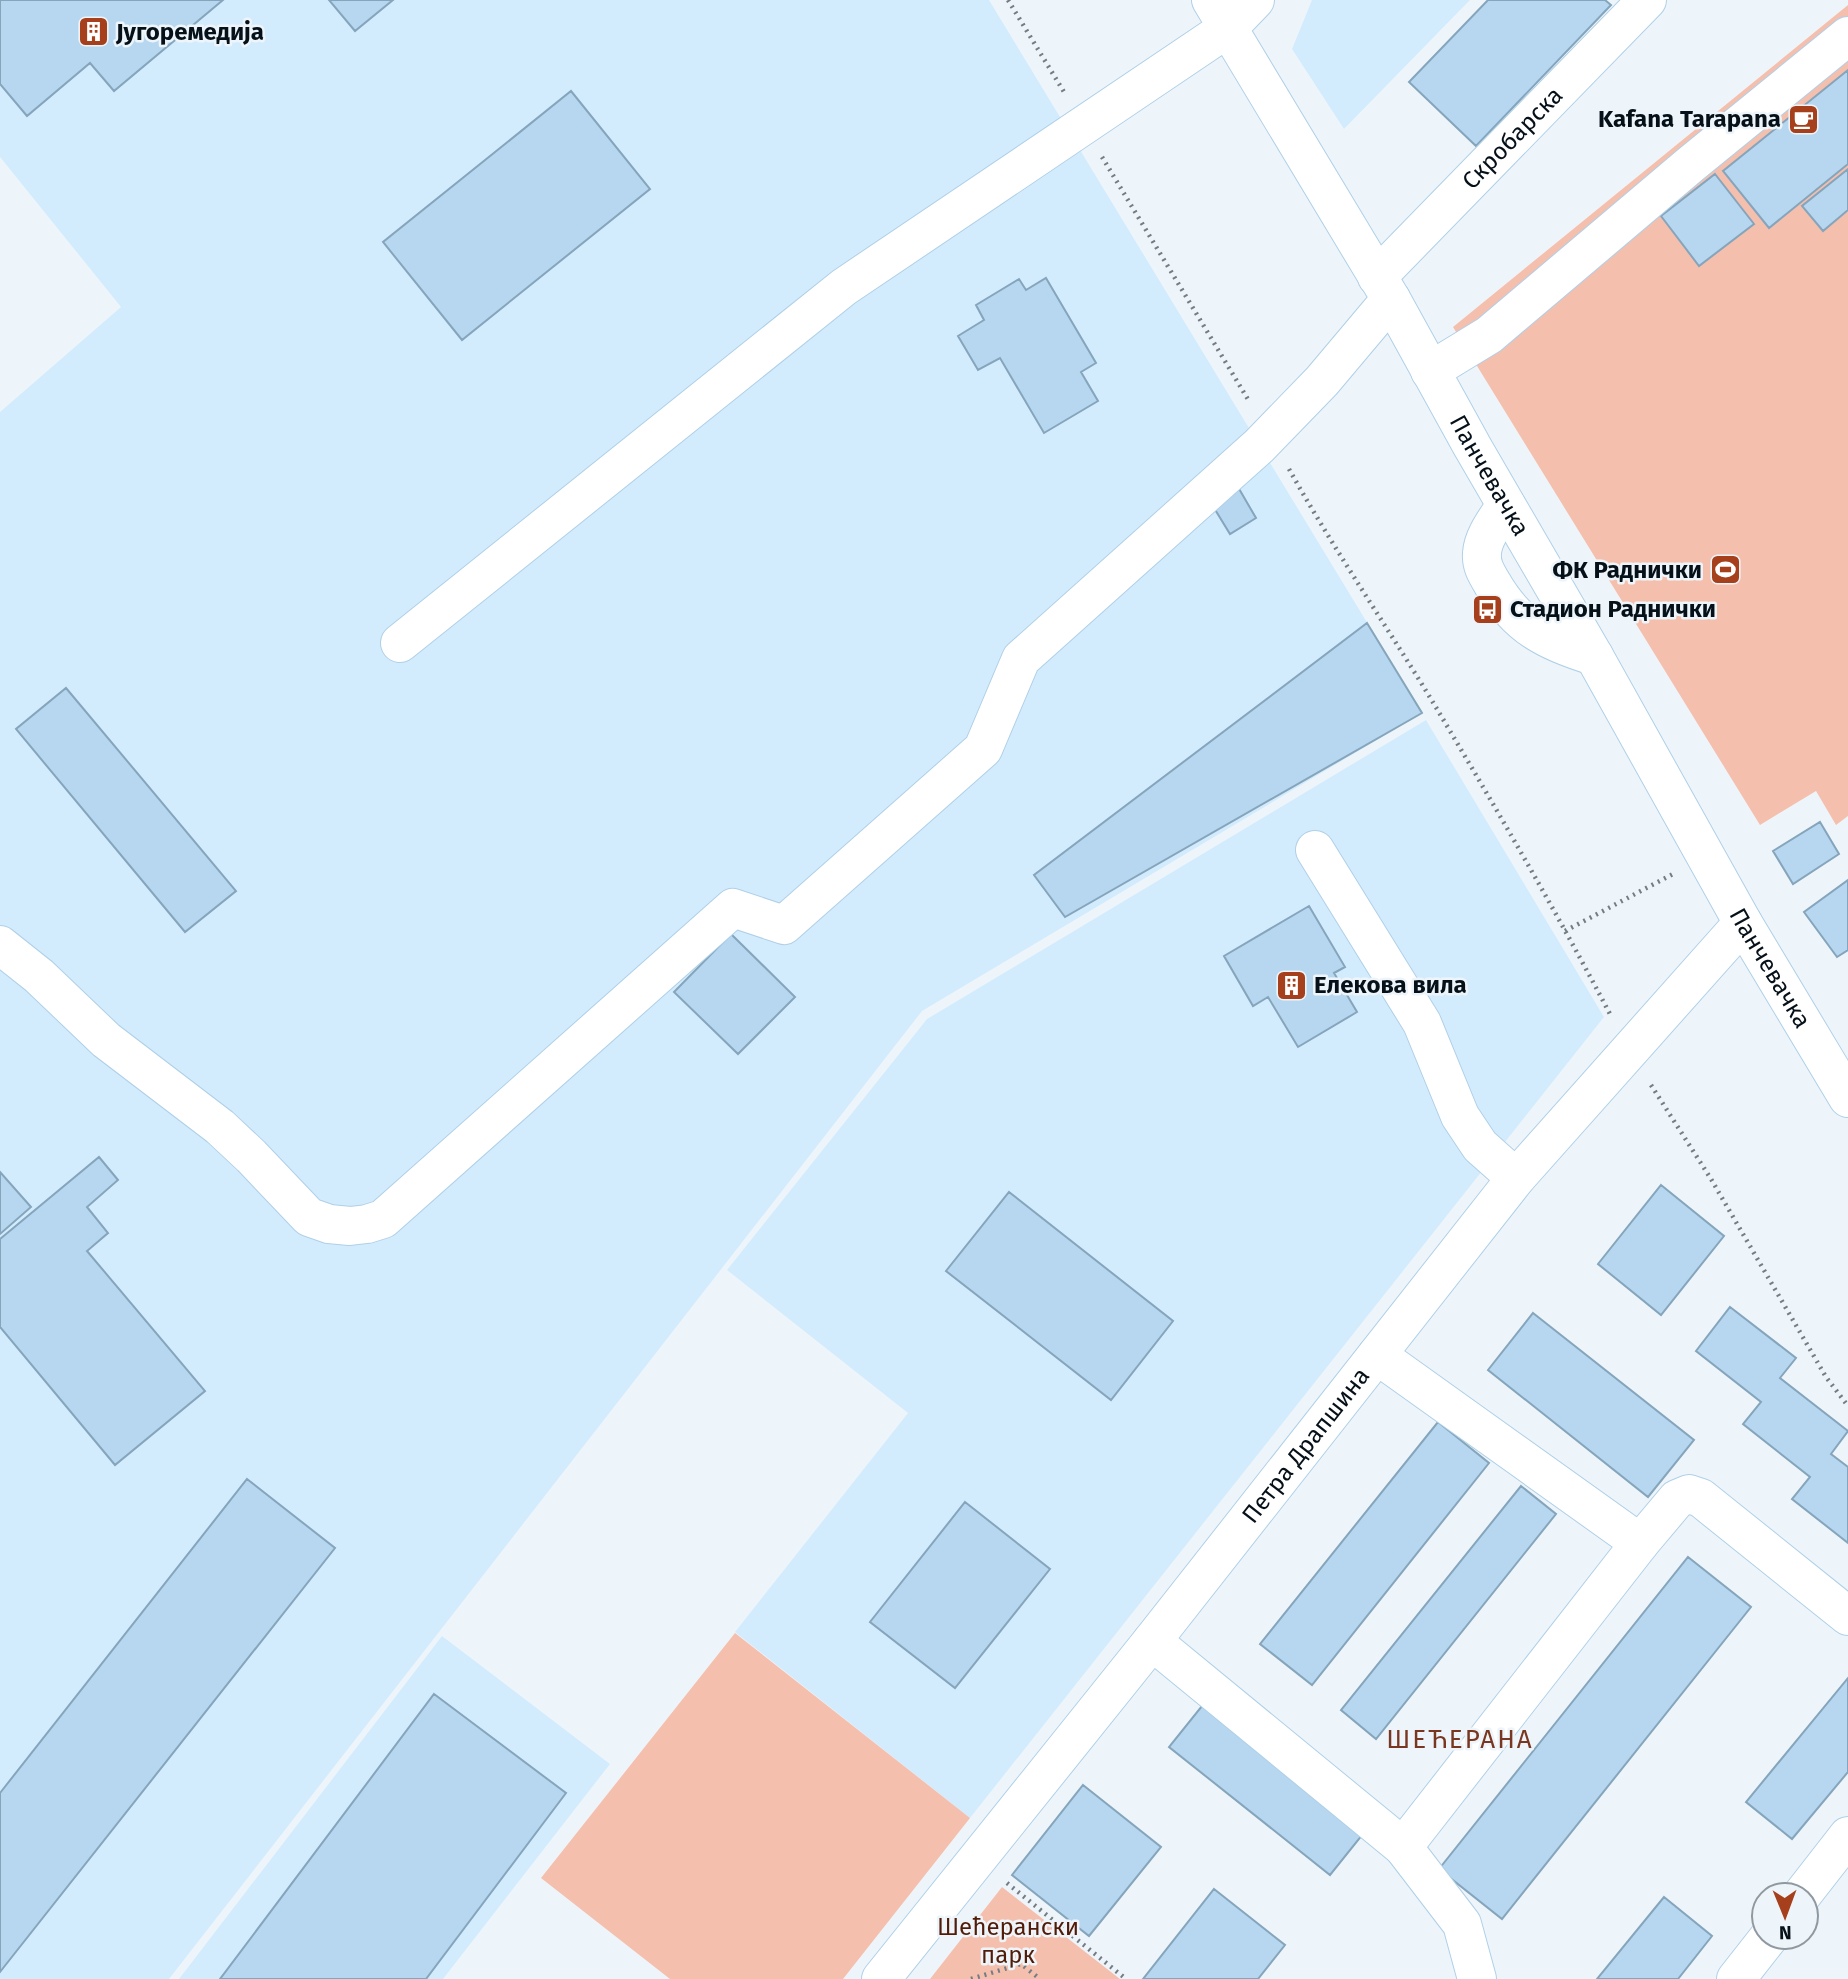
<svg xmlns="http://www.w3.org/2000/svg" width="1848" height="1979" font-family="'Fira Sans',sans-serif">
  <rect width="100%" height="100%" fill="#eef5fa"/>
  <path fill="#d3ecfd" d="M0 0H989L1422 713 922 1011 169 1979H0V412L121 307 0 157Z
    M1312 0H1470L1344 129 1292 49Z
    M1426 720 1604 1017 970 1818 735 1632 908 1413 727 1270 927 1019Z
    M442 1636 610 1764 443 1979H179Z"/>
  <path fill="#f5bfae" d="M1848 5V816L1836 825 1816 791 1760 825 1453 327Z
    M735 1633 970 1818 843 1979H670L541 1878Z
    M1002 1887 1120 1979H930Z"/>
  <path fill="#b6d7ef" stroke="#85a5bc" stroke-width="2" d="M0 0H223L114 91 90 63 27 116 0 84Z
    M329 0H393L355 31Z
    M1488 0H1605L1611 5 1476 146 1409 82Z
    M1848 70V164L1769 228 1723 171Z
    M571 91 650 189 462 340 383 242Z
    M1848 169V210L1823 231 1802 206Z
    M1715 174 1754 224 1699 266 1661 216Z
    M1046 278 1096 363 1081 372 1098 401 1044 433 1000 358 978 370 958 336 984 320 976 305 1019 279 1026 290Z
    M1238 487 1256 518 1230 534 1211 503Z
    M1367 623 1422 713 1065 917 1034 875Z
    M66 688 236 891 185 932 16 729Z
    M1820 822 1839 854 1793 884 1773 851Z
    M1848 880V950L1837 957 1804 912Z
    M1309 906 1345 967 1334 973 1357 1012 1298 1047 1268 997 1253 1006 1224 956Z
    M731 934 795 997 738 1054 674 992Z
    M99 1157 118 1180 87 1207 108 1233 87 1251 205 1391 115 1465 0 1327V1239Z
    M0 1172 31 1207 0 1234Z
    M1661 1185 1724 1236 1661 1315 1598 1264Z
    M1009 1192 1173 1321 1111 1400 946 1271Z
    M1730 1307 1796 1358 1780 1378 1848 1431 1831 1454 1848 1467V1543L1792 1499 1810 1477 1743 1424 1761 1402 1696 1351Z
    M1533 1313 1694 1440 1648 1497 1488 1370Z
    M1438 1422 1489 1463 1312 1685 1260 1644Z
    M247 1479 335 1548 0 1972V1793Z
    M1521 1486 1556 1514 1376 1739 1341 1710Z
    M965 1502 1050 1569 955 1688 870 1622Z
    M1688 1557 1751 1607 1502 1919 1439 1869Z
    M1848 1678V1772L1792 1839 1746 1802Z
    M434 1694 566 1793 426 1979H220Z
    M1206 1701 1367 1829 1330 1875 1169 1747Z
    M1083 1785 1161 1847 1089 1936 1012 1875Z
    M1214 1889 1285 1945 1258 1979H1143Z
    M1664 1897 1712 1936 1678 1979H1597Z"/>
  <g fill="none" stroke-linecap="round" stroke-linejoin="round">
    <defs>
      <g id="minor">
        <path id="s1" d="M1211 0 1391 299 1472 446 1594 656 1743 923 1848 1098"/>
        <path id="s2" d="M1377 277 1647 0"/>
        <path d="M1430 371 1489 335 1691 164 1848 36"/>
        <path d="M1506 505C1497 519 1483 536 1482 553 1481 565 1486 573 1492 583 1517 627 1548 642 1594 656"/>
        <path d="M400 643 844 287 1228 28 1255 0"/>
        <path d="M1315 850 1422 1023 1460 1116 1480 1146 1516 1178"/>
        <path d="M0 945 39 976 106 1040 220 1127 251 1156 309 1217 329 1224 350 1226 367 1224 383 1219 733 908 784 925 983 749 1021 659 1259 446 1322 381 1391 299"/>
        <path d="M1640 1543 1677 1499 1689 1494 1701 1498 1848 1616"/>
        <path d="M1152 1641 1403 1847 1640 1543 1377 1355"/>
        <path d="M1403 1847 1462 1924 1477 1979"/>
        <path d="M1802 1895 1848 1836"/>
        <path id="s3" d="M881 1979 1152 1641 1516 1178 1743 923"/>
        <path d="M1736 1979 1769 1937"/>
      </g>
    </defs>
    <use href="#minor" stroke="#afd0e8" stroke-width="40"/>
    <path stroke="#747d83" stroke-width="4.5" stroke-dasharray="2 5" stroke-linecap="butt" d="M1008 0 1064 92
      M1102 157 1249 401
      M1289 469C1333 548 1384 622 1431 699 1493 803 1555 909 1611 1016
      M1565 931 1673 874
      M1651 1085 1711 1179 1826 1377 1848 1406
      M1007 1883 1126 1979
      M971 1979 1021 1964 1040 1979"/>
    <use href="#minor" stroke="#fff" stroke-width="38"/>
  </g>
  <defs>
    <symbol id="building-square" viewBox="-11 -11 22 22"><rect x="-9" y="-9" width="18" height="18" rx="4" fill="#a63f1b" stroke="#eef5fa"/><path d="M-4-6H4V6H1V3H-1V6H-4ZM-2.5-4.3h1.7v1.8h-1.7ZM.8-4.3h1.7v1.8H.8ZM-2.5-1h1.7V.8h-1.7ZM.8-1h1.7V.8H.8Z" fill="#fff"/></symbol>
    <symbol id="cafe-square" viewBox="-11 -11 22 22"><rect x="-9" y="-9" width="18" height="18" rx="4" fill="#a63f1b" stroke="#eef5fa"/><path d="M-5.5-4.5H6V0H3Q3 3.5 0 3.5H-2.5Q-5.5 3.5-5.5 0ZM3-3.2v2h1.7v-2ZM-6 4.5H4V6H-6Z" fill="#fff"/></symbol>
    <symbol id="stadium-square" viewBox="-11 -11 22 22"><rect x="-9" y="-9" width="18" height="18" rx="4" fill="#a63f1b" stroke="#eef5fa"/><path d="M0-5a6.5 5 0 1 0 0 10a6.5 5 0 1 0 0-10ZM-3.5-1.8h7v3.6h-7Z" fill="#fff"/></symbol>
    <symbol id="bus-square" viewBox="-11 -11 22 22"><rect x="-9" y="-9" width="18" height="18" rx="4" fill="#a63f1b" stroke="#eef5fa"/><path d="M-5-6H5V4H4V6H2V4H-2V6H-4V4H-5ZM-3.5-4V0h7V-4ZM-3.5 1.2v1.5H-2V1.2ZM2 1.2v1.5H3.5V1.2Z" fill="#fff"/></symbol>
  </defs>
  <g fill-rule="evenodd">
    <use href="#building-square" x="76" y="14" width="35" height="35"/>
    <use href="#cafe-square" x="1786" y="102" width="35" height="35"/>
    <use href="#stadium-square" x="1708" y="552" width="35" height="35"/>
    <use href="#bus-square" x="1470" y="592" width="35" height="35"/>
    <use href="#building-square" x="1274" y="968" width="35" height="35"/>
  </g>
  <g text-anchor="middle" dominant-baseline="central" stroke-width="5" stroke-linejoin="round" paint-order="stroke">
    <g font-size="24" font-weight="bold" fill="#051018" stroke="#eef5fa" text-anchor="start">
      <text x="116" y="32">Југоремедија</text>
      <text x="1781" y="119" text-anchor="end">Kafana Tarapana</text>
      <text x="1702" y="570" text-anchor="end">ФК Раднички</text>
      <text x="1510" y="609">Стадион Раднички</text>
      <text x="1314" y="985">Елекова вила</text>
    </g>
    <g font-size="24" fill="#051018" stroke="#eef5fa">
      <text stroke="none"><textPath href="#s2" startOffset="194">Скробарска</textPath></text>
      <text stroke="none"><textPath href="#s1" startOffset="551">Панчевачка</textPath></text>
      <text stroke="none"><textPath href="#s1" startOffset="1118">Панчевачка</textPath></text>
      <text stroke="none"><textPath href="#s3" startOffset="682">Петра Драпшина</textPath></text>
    </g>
    <g font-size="24" fill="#511b08" stroke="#eef5fa">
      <text x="1008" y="1927">Шећерански<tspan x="1008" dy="28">парк</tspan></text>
    </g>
    <g font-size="26" letter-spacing="2" fill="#793620" stroke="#eef5fa">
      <text x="1460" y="1739">ШЕЋЕРАНА</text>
    </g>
  </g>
  <g transform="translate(1785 1916) rotate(179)"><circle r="33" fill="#eef5fa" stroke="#9199a0" stroke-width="2"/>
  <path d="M0-5L12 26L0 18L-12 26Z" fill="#a63f1b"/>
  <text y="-10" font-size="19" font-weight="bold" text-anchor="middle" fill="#051018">N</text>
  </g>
</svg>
